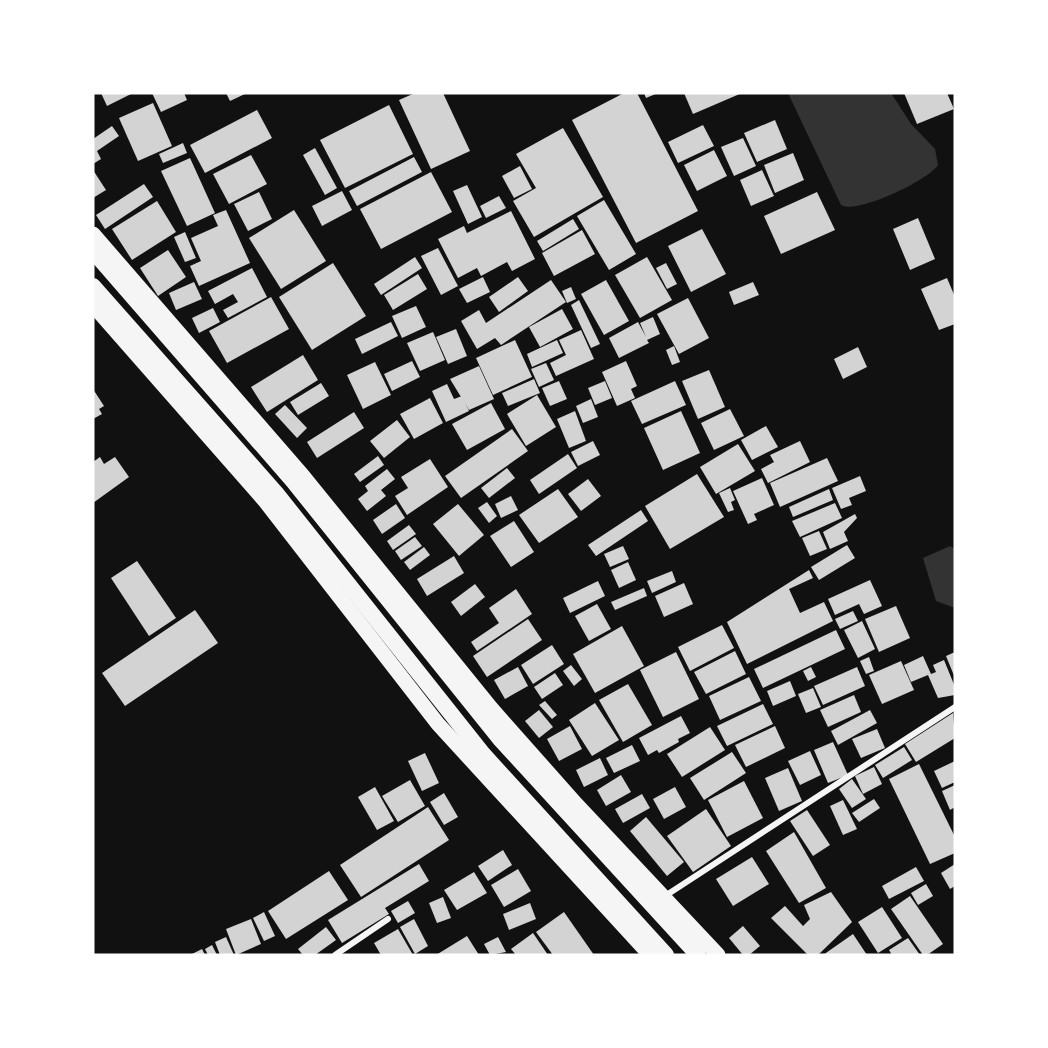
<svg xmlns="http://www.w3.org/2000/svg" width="1048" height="1048" viewBox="0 0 1048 1048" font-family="'Titillium Web',sans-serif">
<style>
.water{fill:#333}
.building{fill:#d3d3d3}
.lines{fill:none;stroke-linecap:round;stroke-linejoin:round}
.minor{stroke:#f5f5f5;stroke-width:6}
.primary{stroke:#f5f5f5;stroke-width:15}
.trunk{stroke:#f5f5f5;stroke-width:16}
</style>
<rect width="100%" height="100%" fill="#111"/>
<g class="water">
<path d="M788,93H891L911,124L935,149L938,165C929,180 856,215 841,205Z"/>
<path d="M950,546L955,549V608L936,601L923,558Z"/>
</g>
<g class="building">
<path d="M101,93H133L107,106Z"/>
<path d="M152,93H184L187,100L161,112Z"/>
<path d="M226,93H247L230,101Z"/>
<path d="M415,93H443L470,151L431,169L399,100Z"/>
<path d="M624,93H637L698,211L636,243L572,120Z"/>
<path d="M644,93H658L646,98Z"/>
<path d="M684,93H742L693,114Z"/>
<path d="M904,93H947L954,109L917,124Z"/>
<path d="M153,103L172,146L138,161L119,118Z"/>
<path d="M389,105L413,154L345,188L320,140Z"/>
<path d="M257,110L272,138L205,173L190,145Z"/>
<path d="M775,120L787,149L757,162L744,133Z"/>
<path d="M703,125L714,146L678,163L668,142Z"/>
<path d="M112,126L119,136L97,151L101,159L93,164V139Z"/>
<path d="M563,128L603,197L534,237L513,201L536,188L516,154Z"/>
<path d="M743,138L756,166L734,176L721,147Z"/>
<path d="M183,143L187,153L163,163L159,154Z"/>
<path d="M315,148L337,188L325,195L303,155Z"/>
<path d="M714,150L727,176L697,191L684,165Z"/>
<path d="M793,153L804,180L775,193L764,165Z"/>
<path d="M251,155L267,184L229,204L213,174Z"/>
<path d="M414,157L422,172L357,206L349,191Z"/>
<path d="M190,158L215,213L187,226L161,171Z"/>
<path d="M520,166L532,189L514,198L502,176Z"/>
<path d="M93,170L106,190L93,198Z"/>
<path d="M762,170L774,196L751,206L740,180Z"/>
<path d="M431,172L452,212L381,249L360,209Z"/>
<path d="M144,184L153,197L105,229L96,215Z"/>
<path d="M467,185L482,217L468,224L453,191Z"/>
<path d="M342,191L352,210L322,226L312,206Z"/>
<path d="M259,192L272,219L248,231L234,204Z"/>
<path d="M817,192L835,230L781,254L764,216Z"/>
<path d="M499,196L506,208L486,218L480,206Z"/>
<path d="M604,200L636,254L609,270L577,216Z"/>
<path d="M157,201L176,232L132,260L112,229Z"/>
<path d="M226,210L250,263L199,286L190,266L201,261L191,238L218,226L213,215Z"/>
<path d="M294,210L326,261L281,289L249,238Z"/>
<path d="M511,211L535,259L512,271L507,262L481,276L477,268L458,278L438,239L464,226L467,233Z"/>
<path d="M918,218L935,259L910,270L893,229Z"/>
<path d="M573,219L579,229L543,251L537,241Z"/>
<path d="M702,229L726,274L691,292L668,246Z"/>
<path d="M582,230L595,254L554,276L542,253Z"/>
<path d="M185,232L196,258L185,262L174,237Z"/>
<path d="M438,248L458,286L441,295L421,256Z"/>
<path d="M168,250L186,277L158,296L140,268Z"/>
<path d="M415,257L422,268L381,295L374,284Z"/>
<path d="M647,257L672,300L640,318L615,275Z"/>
<path d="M333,263L366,316L312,350L279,297Z"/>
<path d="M666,263L677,284L667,289L656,268Z"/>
<path d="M252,268L267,297L228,318L223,310L238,302L233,294L215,304L208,291Z"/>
<path d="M418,274L427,289L393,310L384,295Z"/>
<path d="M483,277L490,292L467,303L459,289Z"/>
<path d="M518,277L528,291L499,312L489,297Z"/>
<path d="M947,278L955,297V324L939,330L921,289Z"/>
<path d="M551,280L566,302L501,345L495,338L477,349L461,321L479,310L486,323Z"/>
<path d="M606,280L629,321L604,335L581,294Z"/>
<path d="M194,282L202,299L176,310L169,293Z"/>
<path d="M753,282L759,295L734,305L729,292Z"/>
<path d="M571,287L576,299L567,303L562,291Z"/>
<path d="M271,297L289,329L227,363L209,331Z"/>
<path d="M688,298L709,338L679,354L657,314Z"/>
<path d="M579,300L600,344L591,348L571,305Z"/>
<path d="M416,306L426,327L402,338L392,316Z"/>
<path d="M213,308L220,322L199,333L192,318Z"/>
<path d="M562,309L573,329L540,347L529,327Z"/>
<path d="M653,317L660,334L647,340L649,343L619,358L609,338L638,322L646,337L640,323Z"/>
<path d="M391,322L398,336L362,354L355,339Z"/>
<path d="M456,329L467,356L448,364L436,337Z"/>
<path d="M581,330L594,359L556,376L550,363L566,355L559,340Z"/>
<path d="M433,332L445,360L420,371L407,343Z"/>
<path d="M515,340L532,377L493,395L476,358Z"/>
<path d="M557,340L563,353L532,367L527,354Z"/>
<path d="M674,346L680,362L672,365L666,350Z"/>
<path d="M858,347L867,367L843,379L834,359Z"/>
<path d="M303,355L318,380L267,412L251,387Z"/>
<path d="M412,361L420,377L392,391L384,374Z"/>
<path d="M626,361L637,386L631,389L635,398L617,406L602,372Z"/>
<path d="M375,362L391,395L363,409L347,375Z"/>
<path d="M546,363L554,380L539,387L531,369Z"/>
<path d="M479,366L494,399L469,410L450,379Z"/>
<path d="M709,370L725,407L698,419L682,381Z"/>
<path d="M534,379L540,393L508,406L502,393Z"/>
<path d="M559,381L567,399L550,406L542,388Z"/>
<path d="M605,381L612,398L595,405L588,388Z"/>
<path d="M675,381L686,405L642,424L631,401Z"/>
<path d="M321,383L329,396L298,415L290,402Z"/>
<path d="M447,384L454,399L462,396L469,411L446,422L432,391Z"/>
<path d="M93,389L104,406L99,409L102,414L93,419Z"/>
<path d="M537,395L556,427L526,446L507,414Z"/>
<path d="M430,398L443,423L414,439L400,414Z"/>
<path d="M591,399L598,417L583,423L576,406Z"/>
<path d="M491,403L505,429L467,450L452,424Z"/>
<path d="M285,405L307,428L297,438L275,414Z"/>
<path d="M730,409L744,436L714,450L701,423Z"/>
<path d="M575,411L586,441L569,448L557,419Z"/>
<path d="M681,411L700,453L663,470L644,428Z"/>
<path d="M354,412L364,428L317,458L307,442Z"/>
<path d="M397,420L410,437L384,458L370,441Z"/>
<path d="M766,426L778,447L752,460L741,440Z"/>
<path d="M512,429L528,451L461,498L445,476Z"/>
<path d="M593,441L600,455L578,466L571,452Z"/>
<path d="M800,441L810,462L768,483L761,469L774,462L770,455Z"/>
<path d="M738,444L755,471L716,494L700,467Z"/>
<path d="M568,454L577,468L539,494L530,480Z"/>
<path d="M378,456L384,465L360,482L354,474Z"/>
<path d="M100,457L104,464L115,457L129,477L93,503V462Z"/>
<path d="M827,458L838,481L780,507L770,483Z"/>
<path d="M430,459L448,487L407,515L395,496L408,488L401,477Z"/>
<path d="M507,468L515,478L489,498L481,488Z"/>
<path d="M387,469L395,479L381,490L386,496L367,511L358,499L368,491L365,486Z"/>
<path d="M697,474L724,517L670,549L645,506Z"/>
<path d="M860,476L866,491L849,498L852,505L841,509L832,488Z"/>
<path d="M762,478L774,505L754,514L757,520L748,524L733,491Z"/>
<path d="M588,479L601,496L581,511L568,494Z"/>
<path d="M730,488L735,500L731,502L734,510L728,512L719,493Z"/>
<path d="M558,489L578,517L539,543L519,515Z"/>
<path d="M829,489L833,500L793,517L789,507Z"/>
<path d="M511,496L518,510L501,518L495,504Z"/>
<path d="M487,502L497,516L489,523L478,508Z"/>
<path d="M835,503L842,518L800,537L792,521Z"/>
<path d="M396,504L405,518L382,534L373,520Z"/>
<path d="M458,504L484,535L459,556L433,524Z"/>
<path d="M641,510L648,521L596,556L588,545Z"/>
<path d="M855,514L857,518L844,532L848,541L830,549L823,532Z"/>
<path d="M514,521L534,552L511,567L490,536Z"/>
<path d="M409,525L416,534L393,550L387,541Z"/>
<path d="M819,531L827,549L810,556L802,538Z"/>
<path d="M415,537L422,546L401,560L395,551Z"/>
<path d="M847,545L855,558L819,580L811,567Z"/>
<path d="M623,546L629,559L610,567L604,554Z"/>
<path d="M424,547L430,555L410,570L404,562Z"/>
<path d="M454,556L464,573L427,596L417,579Z"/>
<path d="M137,561L176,618L149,636L111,578Z"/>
<path d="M628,562L636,580L619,588L611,570Z"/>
<path d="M809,570L813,578L789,589L800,613L824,602L833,621L747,664L727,622Z"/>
<path d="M672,571L676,582L652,593L647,581Z"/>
<path d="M870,580L882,606L864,614L859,604L835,615L828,599Z"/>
<path d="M598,581L605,596L570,613L563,598Z"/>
<path d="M684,583L693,604L664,617L655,596Z"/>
<path d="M475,584L485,597L461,616L451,602Z"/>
<path d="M644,588L647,596L615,610L611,602Z"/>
<path d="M516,589L532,614L477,651L471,642L499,623L489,608Z"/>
<path d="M597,604L611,629L589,641L575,616Z"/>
<path d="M896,606L910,638L879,652L865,619Z"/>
<path d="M195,610L218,643L125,706L102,673Z"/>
<path d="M853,611L858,621L840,629L835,619Z"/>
<path d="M528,619L542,640L487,677L473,656Z"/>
<path d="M862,621L875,649L858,658L844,630Z"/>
<path d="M722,625L734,648L690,671L678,647Z"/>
<path d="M622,626L644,666L595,693L573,654Z"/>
<path d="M836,630L845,649L763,688L754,669Z"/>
<path d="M552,645L564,664L533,684L521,665Z"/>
<path d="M735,651L746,674L706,694L694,672Z"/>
<path d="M676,652L699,699L663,717L640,670Z"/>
<path d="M955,652V678L946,656Z"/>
<path d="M923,656L931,674L936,672L933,665L944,660L955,687V695L938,698L928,675L911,682L904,665Z"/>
<path d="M869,657L874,671L866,674L860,661Z"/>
<path d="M901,661L914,690L882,704L869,675Z"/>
<path d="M571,665L582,679L574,686L563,671Z"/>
<path d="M518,667L528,686L505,699L494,680Z"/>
<path d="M811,667L816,677L808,681L803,671Z"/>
<path d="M857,667L865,686L823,705L814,686Z"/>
<path d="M555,673L563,685L542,699L534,687Z"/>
<path d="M749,677L761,701L720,720L709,696Z"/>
<path d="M790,681L796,696L773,706L767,691Z"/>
<path d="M628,684L652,725L623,742L599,700Z"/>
<path d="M813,688L821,707L806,713L798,694Z"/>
<path d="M854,695L861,712L828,727L820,710Z"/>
<path d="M545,701L557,715L552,719L539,705Z"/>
<path d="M595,703L619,740L592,756L569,720Z"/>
<path d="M763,704L773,724L727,746L717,726Z"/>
<path d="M539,710L553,727L539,738L525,721Z"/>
<path d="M870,710L877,723L838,745L831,731Z"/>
<path d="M953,713L955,738L916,762L905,744Z"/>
<path d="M681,716L690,733L678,739L679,742L659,753L657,750L648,755L639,738Z"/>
<path d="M570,726L582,749L559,761L547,739Z"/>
<path d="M775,726L785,748L746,767L735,745Z"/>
<path d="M710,727L725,750L682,777L667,754Z"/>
<path d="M877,729L885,748L861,758L852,739Z"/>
<path d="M833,742L848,775L828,783L814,750Z"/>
<path d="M632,745L640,761L614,773L606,758Z"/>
<path d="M904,747L912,760L883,778L875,765Z"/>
<path d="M810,751L821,775L800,785L788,761Z"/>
<path d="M732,752L746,773L704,800L690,778Z"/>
<path d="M425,753L439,783L422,791L408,761Z"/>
<path d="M600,758L608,775L584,787L576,770Z"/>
<path d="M955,761V782L942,788L934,771Z"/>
<path d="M919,764L955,837V853L930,864L889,779Z"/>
<path d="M874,767L882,784L863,794L855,776Z"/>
<path d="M788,768L802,801L779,811L765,778Z"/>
<path d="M621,775L631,792L606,806L597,790Z"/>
<path d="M852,779L866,799L852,808L839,789Z"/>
<path d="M410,780L425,806L398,822L382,796Z"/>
<path d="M744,781L763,818L727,837L708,800Z"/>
<path d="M955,785V807L950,810L942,791Z"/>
<path d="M375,787L394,821L377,830L358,797Z"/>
<path d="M675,787L686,807L664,819L653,799Z"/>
<path d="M444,793L458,817L444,825L430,802Z"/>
<path d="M642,794L650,808L623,823L615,809Z"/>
<path d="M874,799L880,808L859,822L852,813Z"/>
<path d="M843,800L857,829L843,835L830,806Z"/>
<path d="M428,807L449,840L361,897L340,865Z"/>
<path d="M706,809L731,846L693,872L667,836Z"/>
<path d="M807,810L830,845L813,856L790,821Z"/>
<path d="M646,817L684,862L667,876L630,831Z"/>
<path d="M794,832L826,888L799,903L766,851Z"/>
<path d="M503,850L512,865L488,881L478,866Z"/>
<path d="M752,857L769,884L733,906L716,879Z"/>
<path d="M419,864L429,881L385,908L389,914L342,943L328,920Z"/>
<path d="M955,864V886L950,889L941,873Z"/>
<path d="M916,867L924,881L889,899L882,886Z"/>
<path d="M518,869L531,891L504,907L491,885Z"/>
<path d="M329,871L348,900L286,939L268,911Z"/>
<path d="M474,872L487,893L457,910L444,890Z"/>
<path d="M926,884L933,896L918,905L911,893Z"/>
<path d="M831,892L852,922L818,955H808L771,918L785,906L803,926L810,919L804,905Z"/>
<path d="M910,896L943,944L927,955H923L891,909Z"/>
<path d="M443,897L451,918L437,923L429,903Z"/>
<path d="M408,901L415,913L398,923L391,911Z"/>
<path d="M530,903L536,919L509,930L503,914Z"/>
<path d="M882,907L902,938L878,953L858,922Z"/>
<path d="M264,912L275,936L264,941L253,918Z"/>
<path d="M564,912L594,955H553L536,932Z"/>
<path d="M251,919L261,944L236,955L226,929Z"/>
<path d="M414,919L428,946L415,954L400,927Z"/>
<path d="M743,926L760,946L749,955H743L729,938Z"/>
<path d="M326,927L336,940L315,955H303L298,949Z"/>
<path d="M398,929L413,955H381L374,943Z"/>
<path d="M533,933L548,955H516L511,949Z"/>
<path d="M853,934L867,955H823Z"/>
<path d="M467,936L479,955H436Z"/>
<path d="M226,937L234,955H220L215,942Z"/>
<path d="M498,937L506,952L490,955L484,944Z"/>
<path d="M908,938L920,955H892L889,950Z"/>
<path d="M212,945L217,955H208L205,949Z"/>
<path d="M202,949L205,955H190Z"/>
</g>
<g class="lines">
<g class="minor">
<path d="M665,896L955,707"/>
<path d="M335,955L388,919"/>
</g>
<g class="primary">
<path d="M93,234L303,476L491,708L576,804L718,955"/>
<path d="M93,305L265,501L438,724L650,955"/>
</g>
<g class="trunk">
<path d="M93,251L293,481L500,739L698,955"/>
<path d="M93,286L276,493L483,754L666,955"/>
</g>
</g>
<rect width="1048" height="1048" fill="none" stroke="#ffffff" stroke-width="189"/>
</svg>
